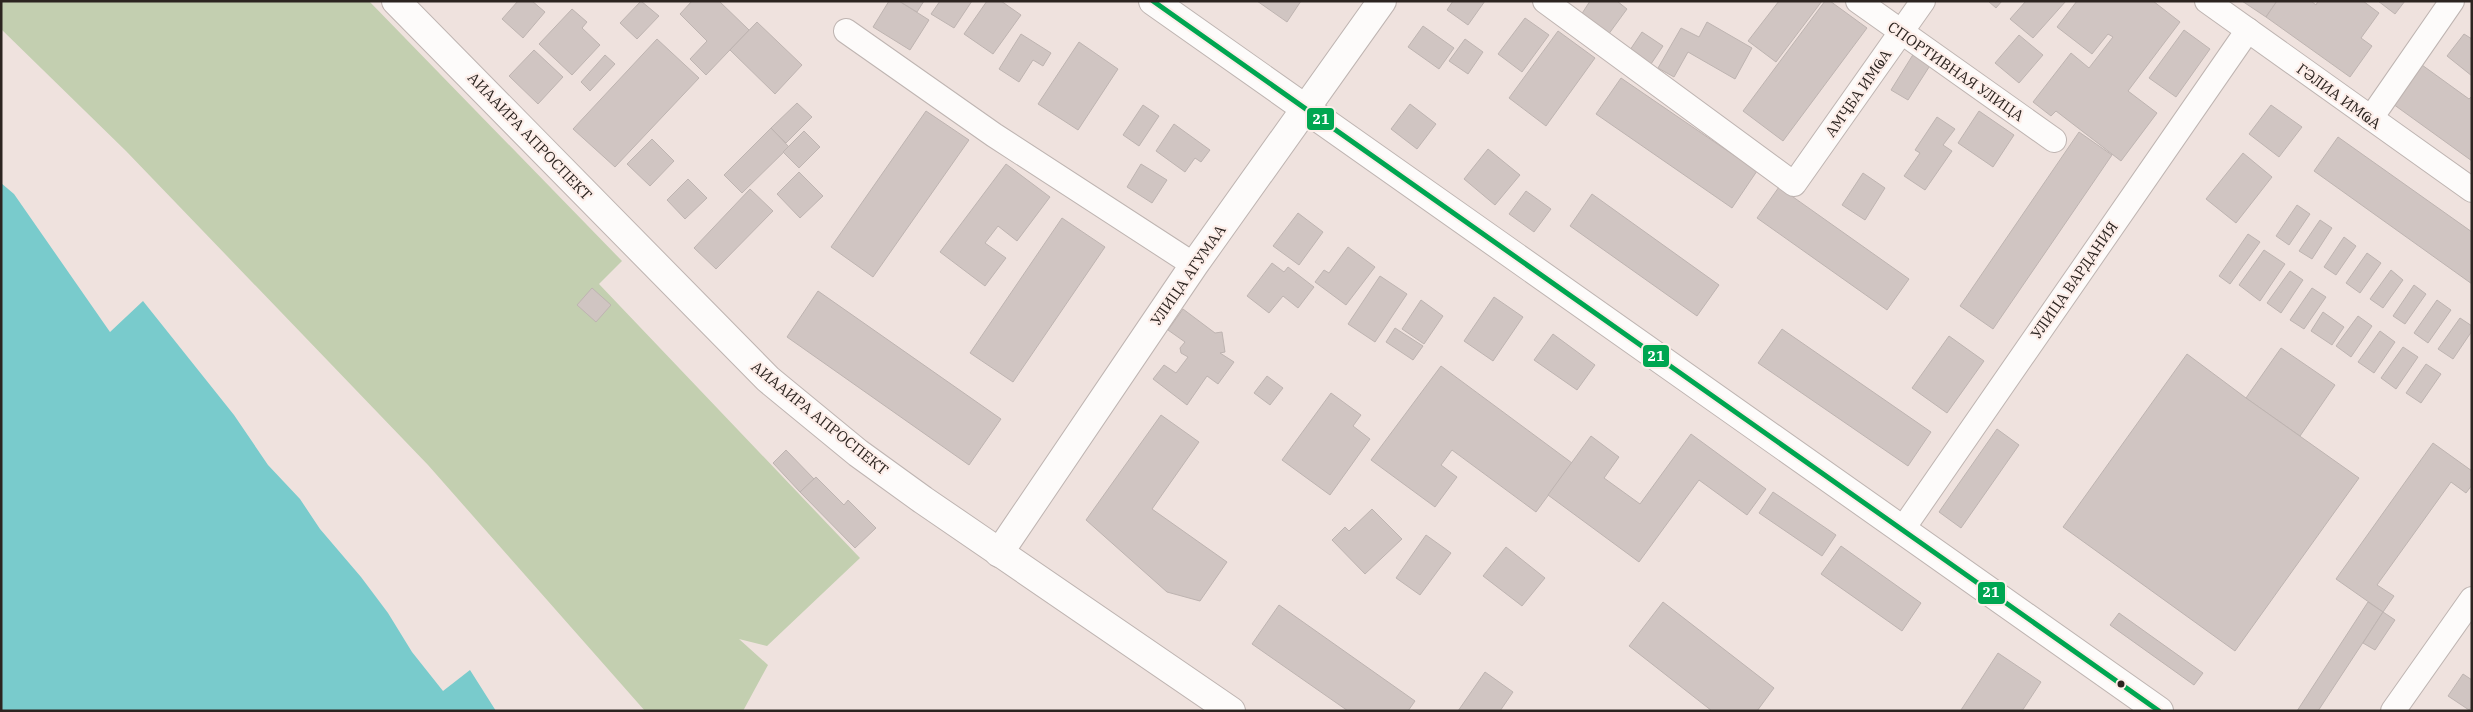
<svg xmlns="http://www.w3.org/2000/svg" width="2473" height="712" viewBox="0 0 2473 712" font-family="'IBM Plex Serif',serif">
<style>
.green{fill:#c3cfb0}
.water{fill:#79cbcc}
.building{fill:#d0c5c2;stroke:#beb4b1}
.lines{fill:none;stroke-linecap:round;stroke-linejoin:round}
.street-casing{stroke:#beb4b1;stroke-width:26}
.secondary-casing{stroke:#beb4b1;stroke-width:30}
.street{stroke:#fdfbfa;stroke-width:24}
.secondary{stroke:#fdfbfa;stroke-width:28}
.bus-1-casing{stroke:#fdeee9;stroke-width:9}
.bus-1{stroke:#00a651;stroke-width:5}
.bus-dot{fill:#2c2420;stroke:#fdeee9;stroke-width:2}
.labels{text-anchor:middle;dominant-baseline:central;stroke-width:4.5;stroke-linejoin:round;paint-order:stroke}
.street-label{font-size:15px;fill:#2c2420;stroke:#fdeee9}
.line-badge{stroke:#fdeee9;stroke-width:2}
.badge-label{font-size:14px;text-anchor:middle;font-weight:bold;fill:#fff}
</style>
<rect width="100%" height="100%" fill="#efe2de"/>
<path class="green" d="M1,1H369L622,261L599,284L860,558L767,646L739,639L768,665L743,711H645L428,465L126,151L1,29Z"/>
<path class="water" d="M1,183L14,194L110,332L143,301L234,415L268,465L300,499L320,529L361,577L388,613L412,652L443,691L470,670L496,711H1Z"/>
<g class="building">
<path d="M518,1H532L545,12L523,38L502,19Z"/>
<path d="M641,1L659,16L637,39L620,23Z"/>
<path d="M692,1H719L749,30L706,75L690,59L707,41L680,14Z"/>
<path d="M889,1H899L929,20L910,50L873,27Z"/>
<path d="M899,1H924L917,12Z"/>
<path d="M940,1H972L954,28L931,14Z"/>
<path d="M987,1H1001L1021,15L993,54L964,34Z"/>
<path d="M1257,1H1301L1287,22Z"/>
<path d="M1453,1H1485L1468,25L1447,10Z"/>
<path d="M1590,1H1617L1627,9L1608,35L1581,15Z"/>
<path d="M1779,1H1822L1776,62L1748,41Z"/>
<path d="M1825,1H1830L1867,28L1783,141L1743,111Z"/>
<path d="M1988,1H2002L1996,8Z"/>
<path d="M2026,1H2066L2033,38L2010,19Z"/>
<path d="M2077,1H2153L2180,22L2128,91L2157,113L2121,161L2056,111L2051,116L2033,102L2071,53L2089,68L2113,37L2108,34L2092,54L2057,27Z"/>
<path d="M2242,1H2277L2266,17Z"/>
<path d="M2277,1H2311L2316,5L2318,1H2363L2379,13L2361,38L2372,46L2350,77L2266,17Z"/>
<path d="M2378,1H2405L2395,14Z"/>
<path d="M572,9L587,22L582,28L600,45L572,75L539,44Z"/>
<path d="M1525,18L1549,35L1522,72L1498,54Z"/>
<path d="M757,22L802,65L775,94L730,50Z"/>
<path d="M1707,22L1752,48L1735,79L1688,52L1674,77L1658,68L1681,28L1699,37Z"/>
<path d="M1423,26L1454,48L1439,69L1408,47Z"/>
<path d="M2184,30L2210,49L2176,97L2149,78Z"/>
<path d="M1558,31L1595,58L1546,126L1509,98Z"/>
<path d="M1642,32L1663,46L1651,64L1630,50Z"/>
<path d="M1021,34L1051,53L1043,66L1033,60L1019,82L999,69Z"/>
<path d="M2464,34L2472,39V76L2447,56Z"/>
<path d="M2019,35L2043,55L2019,83L1995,63Z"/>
<path d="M657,39L699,78L615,167L573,129Z"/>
<path d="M1465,39L1483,52L1468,74L1449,61Z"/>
<path d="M1079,42L1118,69L1078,130L1038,104Z"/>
<path d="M534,50L563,77L538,104L509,76Z"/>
<path d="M1914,53L1931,64L1908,100L1891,90Z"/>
<path d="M605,55L615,64L590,91L581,82Z"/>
<path d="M2422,65L2469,99L2472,96V161L2393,104Z"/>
<path d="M1621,78L1757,171L1732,208L1596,114Z"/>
<path d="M797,103L812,117L786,143L771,128Z"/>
<path d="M1410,104L1436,124L1417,149L1391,129Z"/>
<path d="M1143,105L1159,116L1139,146L1123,135Z"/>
<path d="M2271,105L2302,127L2279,157L2249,134Z"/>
<path d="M926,111L969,140L873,277L831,247Z"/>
<path d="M1979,111L2014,135L1993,167L1958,143Z"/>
<path d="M1937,117L1955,129L1943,145L1952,151L1925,190L1904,176L1920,153L1915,150Z"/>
<path d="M1174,124L1210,150L1201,162L1195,158L1185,172L1156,151Z"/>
<path d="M771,128L789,147L742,193L724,175Z"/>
<path d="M804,131L820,147L799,168L783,152Z"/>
<path d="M2079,132L2112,155L1993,329L1960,306Z"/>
<path d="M2338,137L2472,232V284L2314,171Z"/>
<path d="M652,139L674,161L650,186L627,164Z"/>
<path d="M1488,149L1520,175L1495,205L1464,179Z"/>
<path d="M2243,153L2272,177L2236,223L2206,199Z"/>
<path d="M1006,164L1050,197L1017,241L998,226L985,243L1006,258L985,286L940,252Z"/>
<path d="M1141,164L1167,180L1152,203L1127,187Z"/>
<path d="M799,172L823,196L800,218L777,194Z"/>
<path d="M1863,173L1885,188L1865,220L1842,205Z"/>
<path d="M688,179L707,198L685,219L667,200Z"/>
<path d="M1779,187L1909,279L1887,310L1757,218Z"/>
<path d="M750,189L773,211L716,269L694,248Z"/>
<path d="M1526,191L1551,209L1534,232L1509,214Z"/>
<path d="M1592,194L1719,285L1697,316L1570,226Z"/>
<path d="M2297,205L2310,214L2289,245L2276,236Z"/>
<path d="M1298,213L1323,232L1299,265L1273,246Z"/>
<path d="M1062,218L1105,247L1013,382L970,353Z"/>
<path d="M2320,220L2332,228L2312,259L2299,251Z"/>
<path d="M2248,234L2260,242L2230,284L2219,276Z"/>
<path d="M2344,237L2356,246L2336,275L2324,267Z"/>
<path d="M1348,247L1375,267L1346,305L1315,282L1324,270L1329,273Z"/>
<path d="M2264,250L2285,264L2260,301L2239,285Z"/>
<path d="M2367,253L2381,263L2360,293L2346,283Z"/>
<path d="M1272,263L1284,272L1288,267L1314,287L1298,308L1283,296L1269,313L1247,296Z"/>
<path d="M2391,270L2403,280L2383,308L2370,299Z"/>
<path d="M2290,271L2303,280L2281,313L2267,303Z"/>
<path d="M1380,276L1407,294L1375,342L1348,324Z"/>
<path d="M2414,285L2426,294L2405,324L2393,316Z"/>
<path d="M592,288L611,305L596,322L577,305Z"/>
<path d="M2312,288L2326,297L2304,329L2290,320Z"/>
<path d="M818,291L1001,419L969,465L787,337Z"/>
<path d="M1494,297L1523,317L1493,361L1464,341Z"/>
<path d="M1421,300L1443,316L1424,344L1402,329Z"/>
<path d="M2437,300L2451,310L2428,343L2414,333Z"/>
<path d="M1183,309L1215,333L1222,332L1225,352L1220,353L1234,362L1218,384L1207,376L1187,405L1153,379L1164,365L1176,373L1188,357L1181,353L1180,348L1185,342L1168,330Z"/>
<path d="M2323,312L2344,327L2332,345L2311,331Z"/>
<path d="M2358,316L2372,326L2351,357L2336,346Z"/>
<path d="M2460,318L2472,326V331L2453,359L2438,349Z"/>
<path d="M1395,328L1423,346L1413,360L1386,342Z"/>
<path d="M1782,329L1931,432L1908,466L1758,363Z"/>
<path d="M2380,331L2395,342L2374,373L2358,362Z"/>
<path d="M1553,334L1595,365L1577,390L1534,360Z"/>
<path d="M1949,336L1984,361L1947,413L1912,388Z"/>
<path d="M2403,347L2418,357L2396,389L2381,378Z"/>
<path d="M2281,348L2335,385L2300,436L2246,398Z"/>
<path d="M2187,354L2246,398L2359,478L2235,651L2063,527Z"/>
<path d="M2426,364L2441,374L2421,403L2406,393Z"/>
<path d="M1441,366L1572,463L1536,512L1452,450L1441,465L1457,477L1435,507L1371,460Z"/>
<path d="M1267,376L1283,388L1270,405L1254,393Z"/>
<path d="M1331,393L1361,415L1353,426L1370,439L1330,495L1282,460Z"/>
<path d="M1161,415L1199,442L1152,509L1227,562L1200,601L1167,592L1086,520Z"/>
<path d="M1997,429L2019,445L1961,528L1939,512Z"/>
<path d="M1691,434L1766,489L1747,515L1699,480L1639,562L1548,495L1591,436L1619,457L1604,478L1640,504Z"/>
<path d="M2433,443L2472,471V485L2466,493L2451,482L2377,585L2394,596L2383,612L2336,579Z"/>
<path d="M786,450L814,479L800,492L773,463Z"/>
<path d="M816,477L844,505L848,500L876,528L855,548L800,492Z"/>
<path d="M1773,492L1836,535L1822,556L1759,513Z"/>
<path d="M1372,509L1402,539L1365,574L1332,540L1345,527L1349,531Z"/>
<path d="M1426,535L1451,553L1420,595L1396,578Z"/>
<path d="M1841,546L1921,603L1902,631L1821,574Z"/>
<path d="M1506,547L1545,578L1522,606L1483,576Z"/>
<path d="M1663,602L1774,688L1757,711H1712L1629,646Z"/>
<path d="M2368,602L2383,612L2318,711H2297Z"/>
<path d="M1279,605L1415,701L1408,711H1348L1252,644Z"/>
<path d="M2383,612L2395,620L2375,650L2363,643Z"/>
<path d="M2119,613L2203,673L2194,685L2110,625Z"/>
<path d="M1998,653L2041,682L2022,711H1962L1961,710Z"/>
<path d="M1485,672L1513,692L1500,711H1458Z"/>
<path d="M2463,674L2472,680V706L2469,710L2448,696Z"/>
</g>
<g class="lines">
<g class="street-casing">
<g id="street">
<path d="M1545,1L1794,184L1923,1"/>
<path d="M1858,1L2054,140"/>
<path d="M2207,1L2472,190"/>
<path d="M846,31L994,135L1194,265"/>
<path d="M2371,118L2452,1"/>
<path d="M1902,530L2248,30"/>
<path d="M2393,711L2472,599"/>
</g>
</g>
<g class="secondary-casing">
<g id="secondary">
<path d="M396,1L768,379L858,453L923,500L1231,711"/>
<path d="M1153,1L2159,711"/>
<path d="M999,553L1194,265L1382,1"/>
</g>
</g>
<use href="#street" class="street"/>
<use href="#secondary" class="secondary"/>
<g class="bus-1-casing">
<path id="bus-1" d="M1153,1L2159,711"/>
</g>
<use href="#bus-1" class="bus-1"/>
</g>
<circle class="bus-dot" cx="2121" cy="684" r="4.5"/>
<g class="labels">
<g class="street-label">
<text transform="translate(1956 71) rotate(35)">СПОРТИВНАЯ УЛИЦА</text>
<text transform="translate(1858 93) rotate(-55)">АМҶБА ИМҨА</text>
<text transform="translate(2339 96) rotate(36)">ГӘЛИА ИМҨА</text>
<text transform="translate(530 136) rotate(46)">АИААИРА АПРОСПЕКТ</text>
<text transform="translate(1188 275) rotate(-55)">УЛИЦА АГУМАА</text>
<text transform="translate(2074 280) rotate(-55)">УЛИЦА ВАРДАНИЯ</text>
<text transform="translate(820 418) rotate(39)">АИААИРА АПРОСПЕКТ</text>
</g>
</g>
<g class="line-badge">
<rect x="1306" y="107" width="29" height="24" rx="5" fill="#00a651"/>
<rect x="1642" y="344" width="28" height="24" rx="5" fill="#00a651"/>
<rect x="1977" y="581" width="29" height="24" rx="5" fill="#00a651"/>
</g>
<g class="badge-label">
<text x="1321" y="124">21</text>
<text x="1656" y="361">21</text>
<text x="1991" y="597">21</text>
</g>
<rect width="2473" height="712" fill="none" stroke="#2c2420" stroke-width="5"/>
</svg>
